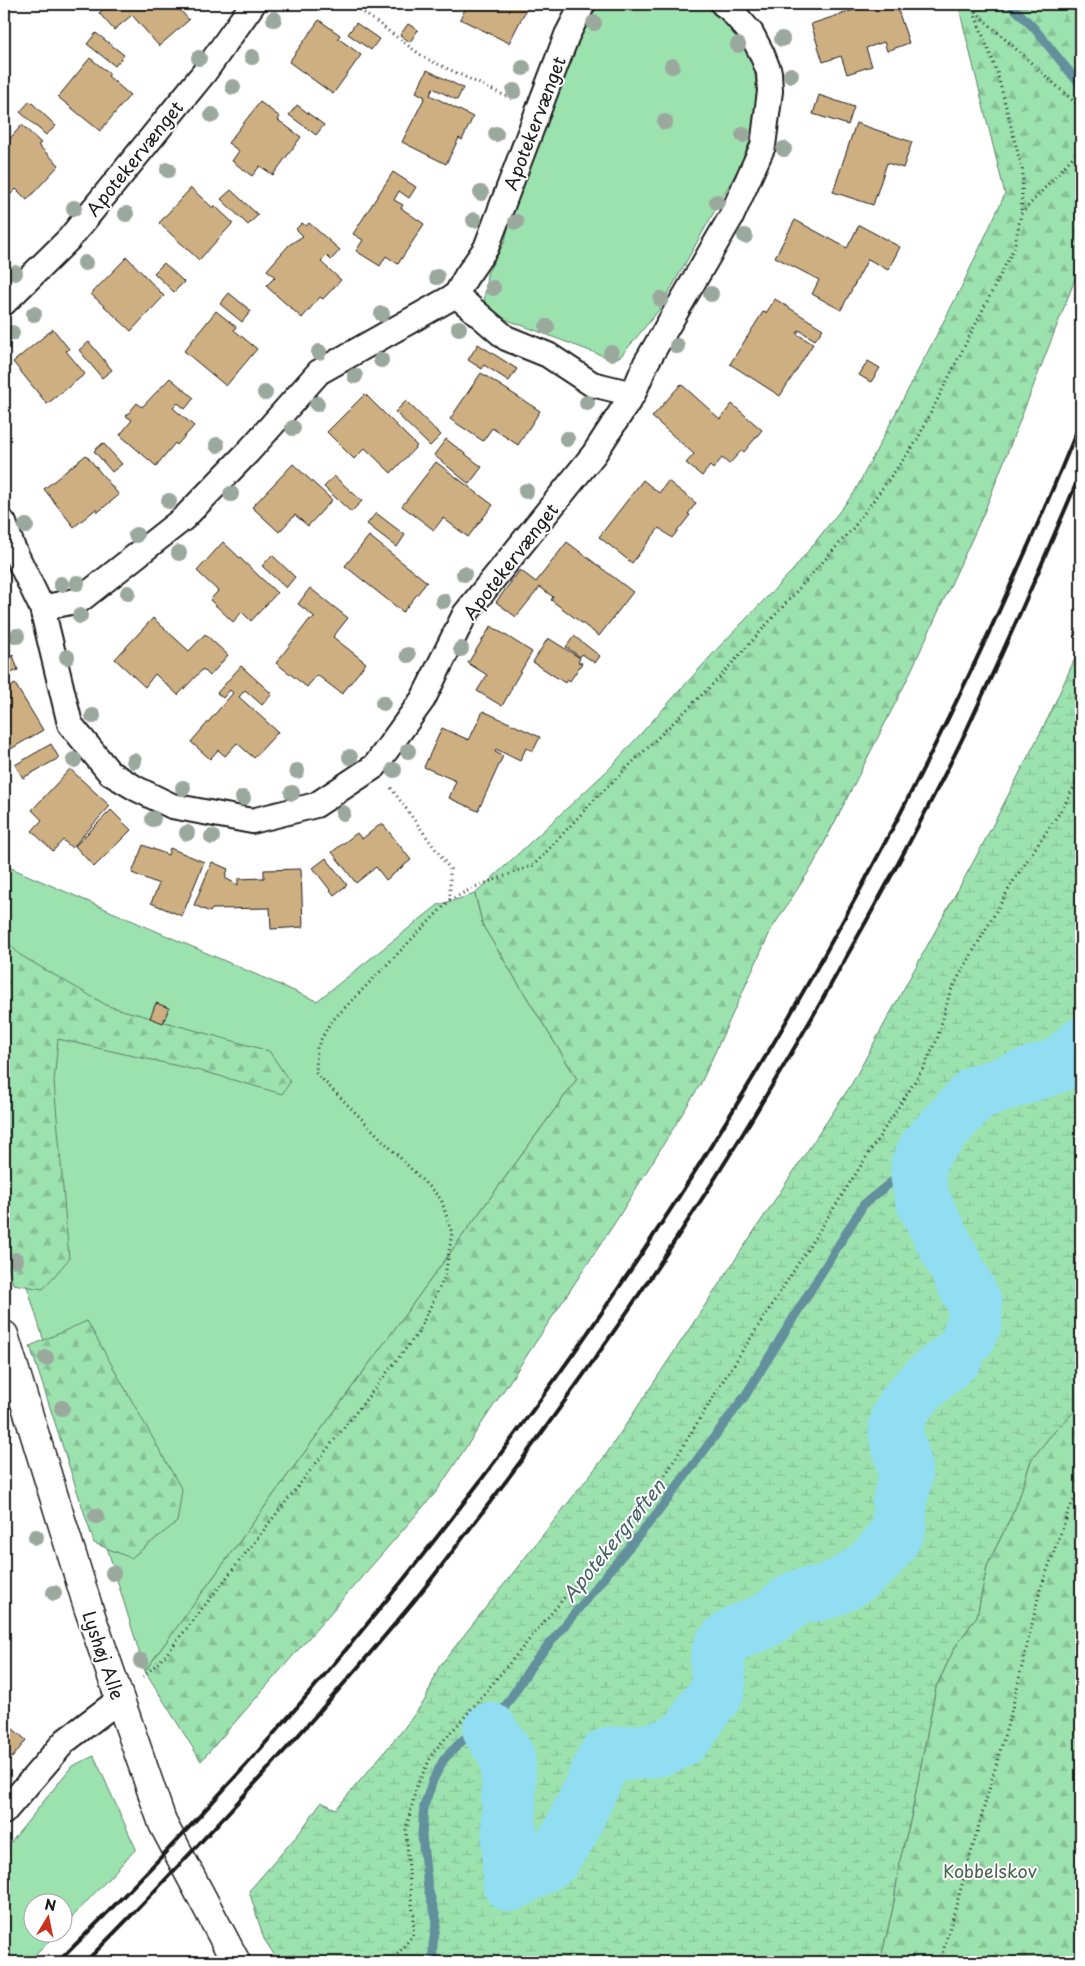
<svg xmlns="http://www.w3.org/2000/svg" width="1085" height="1966" viewBox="0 0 1085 1966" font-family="'Playpen Sans',sans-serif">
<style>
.green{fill:#9ce2af;stroke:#5c7f66}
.forest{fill:url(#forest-firs);stroke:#5c7f66}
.wetland{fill:url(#wetland-marsh);stroke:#5c7f66}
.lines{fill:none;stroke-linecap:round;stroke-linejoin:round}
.stream{stroke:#62909c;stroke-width:9}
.river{stroke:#91ddf2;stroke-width:55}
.building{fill:#ceaf82;stroke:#1c1c1c}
.street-casing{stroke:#1c1c1c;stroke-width:28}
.secondary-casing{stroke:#1c1c1c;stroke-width:31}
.path{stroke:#1c1c1c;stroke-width:3;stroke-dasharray:1 4;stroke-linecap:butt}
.street{stroke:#fff;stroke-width:24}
.secondary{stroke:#fff;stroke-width:28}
.rail{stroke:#1c1c1c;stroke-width:4}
.tree{fill:#9ba89e}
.labels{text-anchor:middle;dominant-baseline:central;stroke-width:4;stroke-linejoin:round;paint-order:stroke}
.street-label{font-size:18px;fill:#1c1c1c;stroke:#fff}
.park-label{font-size:18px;fill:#49614f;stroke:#fff}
.water-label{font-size:19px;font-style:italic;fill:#456067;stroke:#fff}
</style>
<defs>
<pattern id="forest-firs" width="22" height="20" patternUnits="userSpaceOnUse" patternTransform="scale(1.25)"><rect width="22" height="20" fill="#9ce2af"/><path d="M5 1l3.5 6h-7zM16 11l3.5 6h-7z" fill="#86c196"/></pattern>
<pattern id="wetland-marsh" width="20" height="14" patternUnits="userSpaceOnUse" patternTransform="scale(1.25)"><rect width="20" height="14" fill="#9ce2af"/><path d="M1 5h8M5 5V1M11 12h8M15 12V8" fill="none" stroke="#86c196"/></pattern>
</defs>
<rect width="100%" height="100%" fill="#fff"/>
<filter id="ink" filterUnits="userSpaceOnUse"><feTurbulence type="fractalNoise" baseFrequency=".02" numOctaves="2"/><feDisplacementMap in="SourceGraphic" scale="10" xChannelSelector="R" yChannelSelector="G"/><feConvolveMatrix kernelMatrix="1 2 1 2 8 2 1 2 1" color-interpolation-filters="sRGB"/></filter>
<g filter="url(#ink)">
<g class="green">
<path d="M595,4H702L718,9L753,59L757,91L750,148L659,310L622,355L614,360L505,319L484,304L487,274L505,241L523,162Z"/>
<path d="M4,865L317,1001L438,905L475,894L483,926L577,1079L145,1671L4,1211Z"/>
<path d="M94,1756L136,1849L63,1927L62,1904H32V1934H56L29,1962H4V1851L72,1766Z"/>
</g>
<g class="forest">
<path d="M958,4H1081V264L983,515L904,686L813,865L771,930L700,1085L616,1221L437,1491L201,1761L145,1671L577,1079L483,926L475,894L609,769L719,647L793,570L854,493L960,290L1005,194Z"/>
<path d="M4,938L20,955L108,1006L269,1051L290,1082L282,1094L209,1073L58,1039L54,1082L69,1259L43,1289L13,1284L4,1253Z"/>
<path d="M87,1321L182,1490L177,1522L131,1558L94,1543L30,1346Z"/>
<path d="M1081,1405V1962H880L893,1907L900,1860L911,1817L936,1687L955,1647L977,1616L987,1566L1017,1504L1031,1460L1051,1435Z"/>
</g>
<path class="wetland" d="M1081,645V1405L1051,1435L1031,1460L1017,1504L987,1566L977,1616L955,1647L936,1687L911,1817L900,1860L893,1907L880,1962H279L264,1939L249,1891L300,1832L321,1802L336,1809L402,1731L425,1700L439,1667L605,1456L851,1085L983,844L1049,716Z"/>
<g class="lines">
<g class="stream">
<path d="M1010,4L1034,28L1072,75L1081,84"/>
<path d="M428,1962L433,1958V1944L437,1921L428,1888L422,1836L424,1806L433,1780L444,1759L464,1739L490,1730L532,1665L658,1512L745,1396L864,1204L920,1159"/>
</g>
<g class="river">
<path d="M969,1336L975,1321V1304L923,1201L918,1177V1166L926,1148L976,1093L1059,1065L1081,1045"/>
<path d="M490,1730L508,1758L510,1884L552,1860L570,1833L605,1757L610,1754C633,1753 669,1752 686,1735C693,1728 698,1718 703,1710C708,1702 716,1697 718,1688C721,1671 710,1654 728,1639C740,1628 752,1628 765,1621C777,1615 788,1601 799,1597C807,1594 817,1595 825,1592C853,1583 882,1559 896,1533C902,1522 898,1512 900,1500C902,1492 905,1482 905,1474C905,1460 898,1446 896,1433C894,1403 937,1373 957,1355"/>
</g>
</g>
<g class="building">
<path d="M109,4H175L189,20L159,46L132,15L114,30L99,13Z"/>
<path d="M468,4H529L509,43L460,19Z"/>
<path d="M872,4H896L909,43L887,51L884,42L866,48L872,66L847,74L841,56L823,62L811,24Z"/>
<path d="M319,20L340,35L338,38L361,55L333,94L289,62Z"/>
<path d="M356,23L379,39L371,50L348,34Z"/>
<path d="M408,24L418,30L410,42L400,35Z"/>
<path d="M96,33L124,55L115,66L87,44Z"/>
<path d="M90,58L110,74L108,76L130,95L100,131L58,97Z"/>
<path d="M427,70L463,88L457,100L433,88L430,95L473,117L462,140L459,138L446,164L402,142L425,97L416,92Z"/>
<path d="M819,95L854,107L848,125L813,114Z"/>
<path d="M30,101L56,126L46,135L20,112Z"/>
<path d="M260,102L280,117L278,120L301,137L273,175L260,166L252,176L232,161L239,151L228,143Z"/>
<path d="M297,105L324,125L316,135L289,115Z"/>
<path d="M856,123L912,142L903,168L887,163L873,205L833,192Z"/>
<path d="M22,125L41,143L38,145L59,165L27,200L16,189L5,200L4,199V145Z"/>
<path d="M393,172L416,187L409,198L399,191L394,200L403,205L401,208L424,224L398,264L386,256L380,266L356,251L363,240L353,234Z"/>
<path d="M191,188L213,208L214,205L233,223L199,260L159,223Z"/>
<path d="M231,190L258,215L248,225L221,199Z"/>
<path d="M795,220L847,248L859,225L900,247L888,270L868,259L841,310L812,294L819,280L775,257Z"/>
<path d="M302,223L306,226L309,223L340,250L331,260L327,256L321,262L341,280L323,299L320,297L302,318L266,286L275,277L267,270L289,245L303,236L296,229Z"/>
<path d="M127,257L164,296L131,331L91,294Z"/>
<path d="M164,263L184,282L174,292L154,273Z"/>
<path d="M229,293L251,311L242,322L220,304Z"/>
<path d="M775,299L823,329L815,340L799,330L797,334L813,344L780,396L730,364L763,312L766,313Z"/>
<path d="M216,311L236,327L234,330L257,349L226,386L184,351Z"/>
<path d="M53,329L69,349L66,351L85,374L47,404L13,362Z"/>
<path d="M89,342L112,370L102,378L79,350Z"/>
<path d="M478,344L517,369L509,381L484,365L482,369L468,360Z"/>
<path d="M868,361L880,368L871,382L859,375Z"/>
<path d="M481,373L540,411L518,445L492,428L483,441L450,419Z"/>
<path d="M170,378L194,398L185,409L178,403L173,408L194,426L177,445L175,443L156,466L120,435L132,420L126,416L137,403L142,407Z"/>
<path d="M681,384L720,419L732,404L762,430L744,452L742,450L729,464L722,458L713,469L710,466L702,476L686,463L694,454L652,417Z"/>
<path d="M365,394L417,446L391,473L365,448L354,459L327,432Z"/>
<path d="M406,401L441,435L430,446L395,412Z"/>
<path d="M446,439L482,467L469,484L434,455Z"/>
<path d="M103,443L122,464L112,472L94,451Z"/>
<path d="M86,455L119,495L98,512L96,509L74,527L44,489Z"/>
<path d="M436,462L493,505L468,537L443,518L434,530L402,506Z"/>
<path d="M293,464L332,500L308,526L295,515L279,532L252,507Z"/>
<path d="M334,476L362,501L351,512L324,487Z"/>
<path d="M643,480L659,493L668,481L696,503L688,514L690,515L672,538L659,528L632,563L599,537Z"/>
<path d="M376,513L405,535L397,547L367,524Z"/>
<path d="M369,536L427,582L403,612L345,566Z"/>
<path d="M223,542L277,593L251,621L242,612L233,622L210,600L218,591L197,571Z"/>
<path d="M567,542L633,592L599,636L551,600L553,597L540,587L516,617L496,602L520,570L536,582Z"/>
<path d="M272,555L295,577L286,588L262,566Z"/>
<path d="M310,588L348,618L333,637L366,663L342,694L317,675L307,687L276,663L310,619L312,620L315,617L298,604Z"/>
<path d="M153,618L189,651L205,634L228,655L210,676L203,669L178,695L155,674L145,687L115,659Z"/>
<path d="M491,626L532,652L511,688H512L502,706L477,691L487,675L468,663Z"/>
<path d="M574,636L600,656L595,663L582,654L580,657L566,647Z"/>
<path d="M548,638L580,658L578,662L582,663L570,681L567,679L565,683L533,662Z"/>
<path d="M13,655L18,670L4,676V659Z"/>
<path d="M241,666L272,694L262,705L245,690L239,697L278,732L254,758L237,743L225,756L218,750L210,759L191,742L233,693L230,690L223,698L217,693Z"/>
<path d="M15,684L43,730L4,753V691Z"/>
<path d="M483,711L540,737L533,751L526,748L520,761L496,749L495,752L503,756L478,811L449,798L456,781L424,767L442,728L469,740Z"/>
<path d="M51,744L59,758L23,778L15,765Z"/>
<path d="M70,769L110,806L72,848L63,840L53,851L32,831L42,820L32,810Z"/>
<path d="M111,810L131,830L94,867L75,846Z"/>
<path d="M382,823L411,860L386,880L376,867L356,883L332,852L357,833L362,839Z"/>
<path d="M143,845L168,855L170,848L204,862L182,916L151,903L159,884L132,873Z"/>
<path d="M326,858L347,885L334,895L313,868Z"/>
<path d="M212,862L228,869L225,878L238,885V879L264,878V870L301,869L303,927L271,929L270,908L212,909L210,912L194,905Z"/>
<path d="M156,1003L169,1008L163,1023L150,1018Z"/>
<path d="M4,1656L9,1660L4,1668Z"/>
<path d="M4,1721L26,1740L12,1758L4,1751Z"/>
</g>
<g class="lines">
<g class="street-casing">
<g id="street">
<path d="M456,295L506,338L548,355L592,384L633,394"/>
<path d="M4,303L69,239L204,73L253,4"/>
<path d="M4,523L12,546L42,608L70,724L110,773L137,789L172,806L252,821L316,805L375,766L423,699L465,614L594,454L633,394L646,363L731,217L763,146L770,91L769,72L762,54L751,33L729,8L723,4"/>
<path d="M42,608L80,600L184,518L248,452L319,372L456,295L466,277L486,248L567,35L583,4"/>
<path d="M4,1812L65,1741L119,1700"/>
</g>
</g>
<g class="secondary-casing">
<path id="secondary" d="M4,1335L89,1610L163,1824L236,1962"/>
</g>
<g class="path">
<path d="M352,4L425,58L514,100"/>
<path d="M969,4L984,20L1081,108"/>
<path d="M972,7L997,72L1023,173L1021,214"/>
<path d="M391,788L450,869V900"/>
<path d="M143,1677L166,1655L418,1333L445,1276L452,1233L441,1199L316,1073L317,1047L330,1023L450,900L475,887L534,865L596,798L718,679L854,527L916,442L1014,248L1021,214L1081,148"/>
<path d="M391,1962L413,1935L414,1917L411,1898L406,1829L417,1785L434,1751L462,1720L661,1482L718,1389L924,1067L937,1040L950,992L1014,880L1064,806L1081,774"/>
<path d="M940,1962L1012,1709L1040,1590L1069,1510L1081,1487"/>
</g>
<use href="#street" class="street"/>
<use href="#secondary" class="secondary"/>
<g class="rail">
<path d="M58,1962C503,1524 846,998 1081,421"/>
<path d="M85,1962C128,1920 169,1876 211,1831C279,1758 345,1684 409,1607C434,1577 457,1545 481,1514C619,1334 743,1144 853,945C893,874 932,802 967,729C1007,644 1045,558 1081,472"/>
</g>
</g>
<g class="tree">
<circle cx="274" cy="19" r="8"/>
<circle cx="594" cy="23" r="8"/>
<circle cx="782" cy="39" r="8"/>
<circle cx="738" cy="45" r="8"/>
<circle cx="252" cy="57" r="8"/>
<circle cx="199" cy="58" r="8"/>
<circle cx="672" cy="66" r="8"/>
<circle cx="523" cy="68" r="8"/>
<circle cx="791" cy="75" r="8"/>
<circle cx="233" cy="87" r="8"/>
<circle cx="514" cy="91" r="8"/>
<circle cx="212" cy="115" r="8"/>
<circle cx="665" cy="122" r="8"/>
<circle cx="496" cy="134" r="8"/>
<circle cx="743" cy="135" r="8"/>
<circle cx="784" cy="149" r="8"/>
<circle cx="168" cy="170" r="8"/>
<circle cx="481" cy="193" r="8"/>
<circle cx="717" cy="202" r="8"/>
<circle cx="74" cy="208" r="8"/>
<circle cx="126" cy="214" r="8"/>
<circle cx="474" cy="220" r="8"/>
<circle cx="516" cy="222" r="8"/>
<circle cx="745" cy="236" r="8"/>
<circle cx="85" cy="263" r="8"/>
<circle cx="15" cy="273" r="8"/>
<circle cx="437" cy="277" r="8"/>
<circle cx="493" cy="288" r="8"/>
<circle cx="711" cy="294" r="8"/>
<circle cx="661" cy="299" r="8"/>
<circle cx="34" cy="314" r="8"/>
<circle cx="382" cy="314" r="8"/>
<circle cx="547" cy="327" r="8"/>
<circle cx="459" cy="328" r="8"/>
<circle cx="12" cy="333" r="8"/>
<circle cx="677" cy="346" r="8"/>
<circle cx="319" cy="352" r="8"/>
<circle cx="611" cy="353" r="8"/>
<circle cx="381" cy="360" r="8"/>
<circle cx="355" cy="376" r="8"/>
<circle cx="265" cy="393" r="8"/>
<circle cx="587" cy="403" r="8"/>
<circle cx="317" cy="404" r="8"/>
<circle cx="293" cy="428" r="8"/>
<circle cx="567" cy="439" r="8"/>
<circle cx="217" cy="445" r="8"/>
<circle cx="526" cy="491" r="8"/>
<circle cx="231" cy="494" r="8"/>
<circle cx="169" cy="501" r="8"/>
<circle cx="26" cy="526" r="8"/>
<circle cx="136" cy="535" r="8"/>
<circle cx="179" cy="553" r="8"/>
<circle cx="464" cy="574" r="8"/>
<circle cx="77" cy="583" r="8"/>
<circle cx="61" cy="584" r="8"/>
<circle cx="128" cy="593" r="8"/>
<circle cx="443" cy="601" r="8"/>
<circle cx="80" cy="616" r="8"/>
<circle cx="17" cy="636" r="8"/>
<circle cx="461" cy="649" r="8"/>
<circle cx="408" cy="655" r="8"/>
<circle cx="67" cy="657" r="8"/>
<circle cx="383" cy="703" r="8"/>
<circle cx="93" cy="716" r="8"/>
<circle cx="408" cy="751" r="8"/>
<circle cx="350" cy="757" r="8"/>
<circle cx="74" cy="760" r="8"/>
<circle cx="134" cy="761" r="8"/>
<circle cx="394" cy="770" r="8"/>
<circle cx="297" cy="771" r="8"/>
<circle cx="183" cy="788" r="8"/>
<circle cx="292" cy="793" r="8"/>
<circle cx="243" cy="798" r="8"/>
<circle cx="343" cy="813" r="8"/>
<circle cx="153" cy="819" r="8"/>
<circle cx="187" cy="833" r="8"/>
<circle cx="212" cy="837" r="8"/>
<circle cx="16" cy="1260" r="8"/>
<circle cx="46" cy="1358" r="8"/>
<circle cx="62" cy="1408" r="8"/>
<circle cx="96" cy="1516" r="8"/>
<circle cx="36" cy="1537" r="8"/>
<circle cx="113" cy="1573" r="8"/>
<circle cx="54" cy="1593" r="8"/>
<circle cx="141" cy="1661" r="8"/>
</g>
</g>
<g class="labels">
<g class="street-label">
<text transform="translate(534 123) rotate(-69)">Apotekervænget</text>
<text transform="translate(134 158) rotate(-51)">Apotekervænget</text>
<text transform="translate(510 561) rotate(-52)">Apotekervænget</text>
<text transform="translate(104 1655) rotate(71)">Lyshøj Alle</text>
</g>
<g class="park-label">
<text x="990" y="1870">Kobbelskov</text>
</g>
<g class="water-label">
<text transform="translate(613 1540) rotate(-51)">Apotekergrøften</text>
</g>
</g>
<rect width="1085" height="1966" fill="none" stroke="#fff" stroke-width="20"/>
<rect x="10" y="10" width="1065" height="1946" fill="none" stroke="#1c1c1c" stroke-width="2" filter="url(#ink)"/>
<g transform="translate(48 1918) rotate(10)"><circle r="24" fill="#ffffff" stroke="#a4a4a4"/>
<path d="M0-4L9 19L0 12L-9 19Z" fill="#c8321e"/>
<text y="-8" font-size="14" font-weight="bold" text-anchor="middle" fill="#1c1c1c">N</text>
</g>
</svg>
